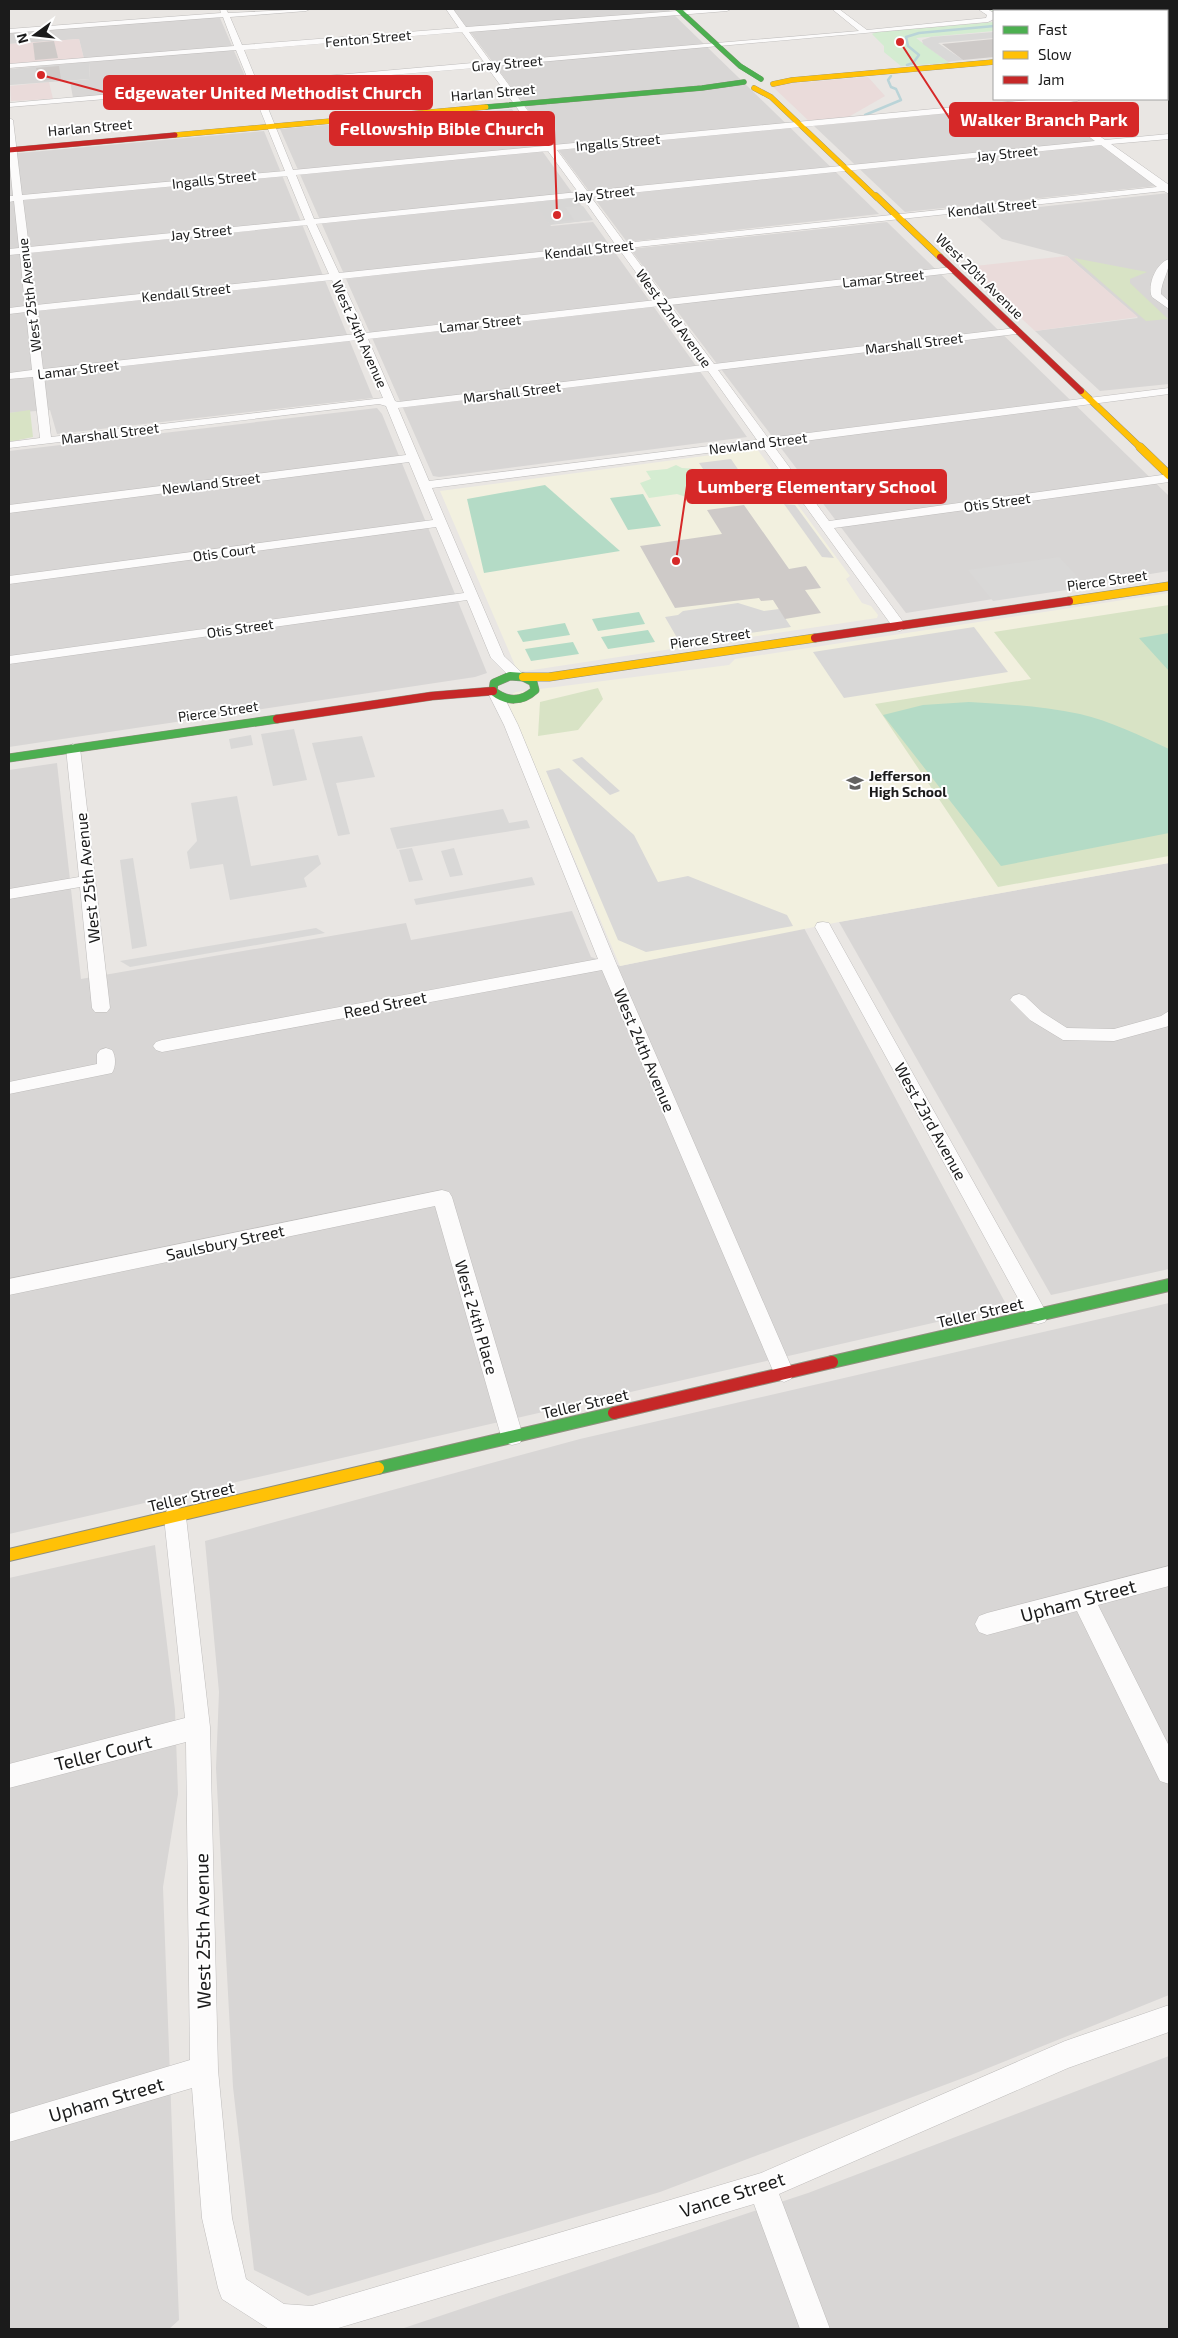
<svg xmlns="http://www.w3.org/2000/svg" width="1178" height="2338" viewBox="0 0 1178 2338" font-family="'Exo 2',sans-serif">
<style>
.residential{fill:#d8d6d5}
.commercial{fill:#eadbda}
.education{fill:#f2f0df}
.religious{fill:#d7d6d5}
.grass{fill:#d8e3c5}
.park{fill:#d4ecd1}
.pitch{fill:#b4dbc6}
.parking{fill:#d9d8d7}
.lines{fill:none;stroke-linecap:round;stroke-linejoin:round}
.stream{stroke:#bad4d8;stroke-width:2.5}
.building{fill:#cecac8}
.street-casing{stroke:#bfbdbc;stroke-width:1}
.fast-far2-casing{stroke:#908f7e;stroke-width:5.5}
.fast-far1-casing{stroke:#908f7e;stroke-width:9}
.fast-casing{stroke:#908f7e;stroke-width:14}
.slow-far3-casing{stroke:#908f7e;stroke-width:5.5}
.slow-far2-casing{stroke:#908f7e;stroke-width:7}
.slow-far1-casing{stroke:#908f7e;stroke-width:9}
.slow-casing{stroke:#908f7e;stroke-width:14}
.jam-far3-casing{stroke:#908f7e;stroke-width:5.5}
.jam-far2-casing{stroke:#908f7e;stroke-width:7}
.jam-far1-casing{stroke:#908f7e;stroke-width:9}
.jam-casing{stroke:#908f7e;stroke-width:14}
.street{fill:#fcfbfb;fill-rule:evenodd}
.fast-far2{stroke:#4caf50;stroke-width:5}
.fast-far1{stroke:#4caf50;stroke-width:8}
.fast{stroke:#4caf50;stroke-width:12}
.slow-far3{stroke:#ffc107;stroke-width:5}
.slow-far2{stroke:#ffc107;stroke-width:6}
.slow-far1{stroke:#ffc107;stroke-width:8}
.slow{stroke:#ffc107;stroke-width:12}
.jam-far3{stroke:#c62828;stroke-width:5}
.jam-far2{stroke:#c62828;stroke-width:6}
.jam-far1{stroke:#c62828;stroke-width:8}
.jam{stroke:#c62828;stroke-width:12}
.labels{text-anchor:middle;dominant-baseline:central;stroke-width:4;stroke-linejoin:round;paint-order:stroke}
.far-street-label{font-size:14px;fill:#1b1b1b;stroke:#fff}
.far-poi-label{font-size:14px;font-weight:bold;fill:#1b1b1b;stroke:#fff;text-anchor:start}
.street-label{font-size:16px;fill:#1b1b1b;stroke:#fff}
.near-street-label{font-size:19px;fill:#1b1b1b;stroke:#fff}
.leader{fill:none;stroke:#d62828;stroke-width:2}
.callout-dot{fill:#d62828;stroke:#fff;stroke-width:2}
.callout{fill:#d62828;stroke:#d62828;stroke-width:2}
.callout-label{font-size:18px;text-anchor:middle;font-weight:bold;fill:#fff}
</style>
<rect width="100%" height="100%" fill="#e9e6e3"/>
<g class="residential">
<path d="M453,9H668L879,214L627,242Z"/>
<path d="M216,17L220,18L232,46L84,59L79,39L9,44V33Z"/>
<path d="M230,50L234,51L248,83L73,98L70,81L90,79L89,62Z"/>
<path d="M1044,104L1156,186L905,212L814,126Z"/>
<path d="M512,109L576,198L536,202L551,226L593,222L747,437L439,477L433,476L280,129Z"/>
<path d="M264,131L373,398L57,434L50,410L9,413V154Z"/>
<path d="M1169,193V384L1100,391L1035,331L1138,318L1067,256L1002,239L974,214Z"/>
<path d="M887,222L1169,496V571L906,613L630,249Z"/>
<path d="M377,408L382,414L487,673L475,677L9,747V451Z"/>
<path d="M57,763L81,979L406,923L411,940L572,911L591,957L620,966L804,928L1007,1306L9,1534V770Z"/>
<path d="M1169,863V1269L1051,1295L839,922Z"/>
<path d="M1169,1303V1995L971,2075L660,2192L308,2296L254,2270L233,2087L216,1768L219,1692L205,1541L580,1439Z"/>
<path d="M155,1545L175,1710L178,1794L163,1887L179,2320L169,2329H9V1578Z"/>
<path d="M1169,2056V2329H401L808,2193Z"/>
</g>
<g class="commercial">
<path d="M79,39L84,59L9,65V44Z"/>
<path d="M868,77L885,96L845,119L809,121L771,85Z"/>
<path d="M49,82L53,99L11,101L10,86Z"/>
<path d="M1067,256L1138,317L1035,331L966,267Z"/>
</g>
<g class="education">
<path d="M757,449L850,576L846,579L862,603L871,606L878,615L877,618L526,671L517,670L440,491Z"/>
<path d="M1169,593V863L839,922L620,966L508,703V696L516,692L729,665L735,659Z"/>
</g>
<g class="religious">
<path d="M89,62L90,79L10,85L9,69Z"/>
<path d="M576,198L592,220L550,225L535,202Z"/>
</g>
<g class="grass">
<path d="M1074,258L1147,272L1130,279V283L1168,319L1146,321Z"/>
<path d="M30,410L33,437L9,442V413Z"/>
<path d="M1169,605V856L998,887L875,704L1031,679L994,632Z"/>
<path d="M598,688L603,699L578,730L538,736L540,702Z"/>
</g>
<g class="park">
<path d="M989,9H1169V44H1167V11L994,12Z"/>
<path d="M994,22V31L916,38L949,63L901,66L884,52V46L872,34L876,32Z"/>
<path d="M676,465L682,468L699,469L718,498H689L677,494L649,498L640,483L651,479L646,471L667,469Z"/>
</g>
<g class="pitch">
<path d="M545,485L620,551L484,573L467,499Z"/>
<path d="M643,494L661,526L628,530L610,498Z"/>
<path d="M639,612L645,624L598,631L592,619Z"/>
<path d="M565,623L570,635L523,642L517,631Z"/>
<path d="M648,630L655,642L608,649L601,637Z"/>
<path d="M1169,633V671L1139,638Z"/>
<path d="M573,642L579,654L531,661L525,649Z"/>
<path d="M969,702C1006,704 1043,706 1080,714C1110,721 1141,736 1169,749V833L1001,866L883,715L923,705Z"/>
</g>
<g class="parking">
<path d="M994,32V38L938,43L963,60L948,62L923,44L922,40L931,37Z"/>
<path d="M583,206L593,220L555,224L553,222L574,220L565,207Z"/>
<path d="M731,459L750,487L718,491L699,463Z"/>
<path d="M784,504L795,505L834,558L822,557Z"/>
<path d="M1059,557L1087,587L993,601L968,570Z"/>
<path d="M738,603L764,611L779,609L791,627L680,643L665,617L678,615L683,611Z"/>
<path d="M974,627L1008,672L844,698L813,652Z"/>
<path d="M294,729L307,780L273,786L261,734Z"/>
<path d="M251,735L253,745L231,749L229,739Z"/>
<path d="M362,736L375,777L336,783L350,834L338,836L312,743Z"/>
<path d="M582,757L620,791L610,795L572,760Z"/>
<path d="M559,768L634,835L658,882L688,876L787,915L793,926L646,952L618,940L546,771Z"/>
<path d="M237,796L251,866L318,855L321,864L304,878L307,887L230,900L223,864L190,869L187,852L197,841L191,803Z"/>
<path d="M503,809L509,823L527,820L530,828L397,849L390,828Z"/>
<path d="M412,848L423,880L409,882L399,850Z"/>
<path d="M454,848L463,875L450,877L441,851Z"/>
<path d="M133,858L147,946L132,949L120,860Z"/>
<path d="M532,877L535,885L416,905L414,899Z"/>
<path d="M316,928L325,933L130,967L120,961Z"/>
</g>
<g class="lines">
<g class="stream">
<path d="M1002,9L1006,11"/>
<path d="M907,65L913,63L919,55L908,46L906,37L919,33L994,26"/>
<path d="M865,115L901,100L896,89L891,87L888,80L891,76"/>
</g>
</g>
<g class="building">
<path d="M994,39V57L963,60L942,44Z"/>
<path d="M54,41L58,58L35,60L33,43Z"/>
<path d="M59,66L61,79L39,81L36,68Z"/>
<path d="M744,505L789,569L806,566L821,588L805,590L821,613L785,619L773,600L761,601L759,598L675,608L640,546L722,534L707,510Z"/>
</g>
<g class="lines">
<g class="street-casing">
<g id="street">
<path d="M220,9H226L228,13L310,9L306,11L230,17L242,45L459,28L446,9H453L466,27L703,9H731L727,11L469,32L491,62L859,31L832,9H839L867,30L986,18L987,15L978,9H987L994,13V19L988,22L495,66L553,145L1039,99H1081L1077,101L1055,104L1105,140L1169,134V139L1111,144L1169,185V194L1164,191L628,248L666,299L952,267L957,270L952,273L670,305L714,364L1016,328L1021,331L1016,334L718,370L768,438L1169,388V394L773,445L829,521L1169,474V482L834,528L907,627L900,631L895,630L762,446L432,488L504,656L522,673L524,676L522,679H512L491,658L467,600L9,664V656L464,593L436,527L9,584V576L433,520L409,462L9,513V505L406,455L386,406L379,404L9,448V442L40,438L33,377L9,379V373L32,370L26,312L9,314V308L25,306L20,254L9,255V249L19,248L14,201L9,202V196H13L9,156V118L13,120L22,195L285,171L251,87L9,107V103L249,82L236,50L9,68V64L234,46L223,17L9,33V29L221,13ZM462,32L484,62L257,82L244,50ZM487,67L545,146L293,170L259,86ZM1045,104L1095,141L587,191L557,150ZM1101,145L1157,187L625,243L591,197ZM548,151L578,192L314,219L296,175ZM287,176L305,220L29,247L23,200ZM582,197L615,244L339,273L316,224ZM307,225L329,274L36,305L29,253ZM619,249L656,300L366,333L341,279ZM332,280L356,334L43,369L36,311ZM660,306L703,365L398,402L395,401L368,339ZM358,340L383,398L51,437L44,375ZM708,371L757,440L429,481L398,408Z"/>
<rect x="1167" y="88" width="2" height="4"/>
<path d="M1169,259C1170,271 1161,281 1161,294L1169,301V309L1152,297C1147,285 1156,263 1169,259Z"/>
<path d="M496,691L503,695L518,725L616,963L794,1373L791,1379L784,1382L777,1379L774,1373L602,970L162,1052L156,1050L153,1046L156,1042L162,1040L598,959L504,725L489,695Z"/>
<path d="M73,744L80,748L110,1008L107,1012H95L92,1008L80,887L9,899V889L79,877L66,748Z"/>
<path d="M823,922L829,923L831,927L1045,1310L1048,1316L1045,1322L1038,1324L1031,1322L815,927L817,923Z"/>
<path d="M1019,994L1025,996L1042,1012L1067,1028L1114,1029L1161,1016L1169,1011V1026L1114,1041L1063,1040L1030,1020L1010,1000L1013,996Z"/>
<path d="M106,1048L112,1050C116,1056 116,1067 112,1073L9,1094V1082L97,1064V1054L100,1050Z"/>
<path d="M442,1190L449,1192L452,1197L523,1436L520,1443L512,1445L504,1443L501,1436L435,1206L9,1295V1279Z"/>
<path d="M175,1507L183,1510L186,1517L210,1727L218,2070L232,2218L246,2279L284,2304L312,2306L761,2173L1065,2041L1169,2005V2032L1068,2068L779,2194L830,2329H800L754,2204L335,2329H269L222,2299L218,2288L202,2218L192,2088L9,2142V2114L190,2060L186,1742L9,1788V1764L185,1718L164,1517L167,1510Z"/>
<path d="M1169,1566V1586L1098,1605L1169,1746V1784L1160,1781L1077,1611L987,1635L979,1632L975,1624L979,1616L987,1613Z"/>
</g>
</g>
<g class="fast-far2-casing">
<g id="fast-far2">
<path d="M678,9L740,66L761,79"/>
<path d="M1167,47L1169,46"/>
<path d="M486,107L702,88L744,82"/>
</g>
</g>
<g class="fast-far1-casing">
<g id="fast-far1">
<path d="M510,676L523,677L533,682L535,690C522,702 507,702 493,691L494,683Z"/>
<path d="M9,758L277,719"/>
</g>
</g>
<g class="fast-casing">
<g id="fast">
<path d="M832,1362L1169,1285"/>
<path d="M378,1468L614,1413"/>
</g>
</g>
<g class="slow-far3-casing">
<g id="slow-far3">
<path d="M773,84L792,80L994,62"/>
<path d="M754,88L771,97L877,198"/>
<path d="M175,135L486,107"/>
</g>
</g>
<g class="slow-far2-casing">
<g id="slow-far2">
<path d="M876,196L940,257"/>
<path d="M1081,391L1141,448"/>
</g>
</g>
<g class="slow-far1-casing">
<g id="slow-far1">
<path d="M1140,447L1169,475"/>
<path d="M1069,601L1169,586"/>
<path d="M523,677H549L815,638"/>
</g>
</g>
<g class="slow-casing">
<path id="slow" d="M9,1555L378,1468"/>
</g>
<g class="jam-far3-casing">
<path id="jam-far3" d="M9,150L175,135"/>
</g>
<g class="jam-far2-casing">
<path id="jam-far2" d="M940,257L1081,391"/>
</g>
<g class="jam-far1-casing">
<g id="jam-far1">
<path d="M815,638L1069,601"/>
<path d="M277,719L432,696L493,691"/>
</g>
</g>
<g class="jam-casing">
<path id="jam" d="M614,1413L832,1362"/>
</g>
<use href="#street" class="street"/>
<use href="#fast-far2" class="fast-far2"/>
<use href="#fast-far1" class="fast-far1"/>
<use href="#fast" class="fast"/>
<use href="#slow-far3" class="slow-far3"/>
<use href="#slow-far2" class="slow-far2"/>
<use href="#slow-far1" class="slow-far1"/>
<use href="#slow" class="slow"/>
<use href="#jam-far3" class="jam-far3"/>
<use href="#jam-far2" class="jam-far2"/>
<use href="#jam-far1" class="jam-far1"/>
<use href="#jam" class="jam"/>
</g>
<defs>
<g id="school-bare" transform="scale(1.35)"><path d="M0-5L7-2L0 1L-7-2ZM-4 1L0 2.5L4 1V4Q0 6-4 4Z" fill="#636261" stroke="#fff" stroke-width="2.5" paint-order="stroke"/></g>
</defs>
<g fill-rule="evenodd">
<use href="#school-bare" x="855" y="783"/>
</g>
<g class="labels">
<g class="far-street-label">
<text transform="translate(368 38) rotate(-5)">Fenton Street</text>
<text transform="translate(507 63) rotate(-5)">Gray Street</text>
<text transform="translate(493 92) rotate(-5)">Harlan Street</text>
<text transform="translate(90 127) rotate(-5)">Harlan Street</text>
<text transform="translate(618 142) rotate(-5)">Ingalls Street</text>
<text transform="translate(1007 153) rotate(-6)">Jay Street</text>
<text transform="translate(214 179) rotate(-6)">Ingalls Street</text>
<text transform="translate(604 193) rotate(-6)">Jay Street</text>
<text transform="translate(992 207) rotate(-6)">Kendall Street</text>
<text transform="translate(201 232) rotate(-6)">Jay Street</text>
<text transform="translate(589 249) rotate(-6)">Kendall Street</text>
<text transform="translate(980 276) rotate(44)">West 20th Avenue</text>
<text transform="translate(883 278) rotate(-6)">Lamar Street</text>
<text transform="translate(186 292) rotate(-6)">Kendall Street</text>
<text transform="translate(29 295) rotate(-97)">West 25th Avenue</text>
<text transform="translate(674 318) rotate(54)">West 22nd Avenue</text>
<text transform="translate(480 323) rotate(-6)">Lamar Street</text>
<text transform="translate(360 334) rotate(66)">West 24th Avenue</text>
<text transform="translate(914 343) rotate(-7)">Marshall Street</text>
<text transform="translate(78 369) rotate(-7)">Lamar Street</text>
<text transform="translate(512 392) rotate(-7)">Marshall Street</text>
<text transform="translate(110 433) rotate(-7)">Marshall Street</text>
<text transform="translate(758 443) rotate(-7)">Newland Street</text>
<text transform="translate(211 483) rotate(-7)">Newland Street</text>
<text transform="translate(997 502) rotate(-8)">Otis Street</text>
<text transform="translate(224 552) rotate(-8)">Otis Court</text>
<text transform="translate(1107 580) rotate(-8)">Pierce Street</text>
<text transform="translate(240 628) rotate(-8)">Otis Street</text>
<text transform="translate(710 638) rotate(-8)">Pierce Street</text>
<text transform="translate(218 711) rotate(-8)">Pierce Street</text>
</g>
<g class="far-poi-label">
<text x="869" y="775">Jefferson<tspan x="869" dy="16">High School</tspan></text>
</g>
<g class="street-label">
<text transform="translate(87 878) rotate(-96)">West 25th Avenue</text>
<text transform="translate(385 1004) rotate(-11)">Reed Street</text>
<text transform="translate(645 1050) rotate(67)">West 24th Avenue</text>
<text transform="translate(931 1121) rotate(61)">West 23rd Avenue</text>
<text transform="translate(225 1242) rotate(-12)">Saulsbury Street</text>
<text transform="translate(980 1312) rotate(-13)">Teller Street</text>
<text transform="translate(477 1317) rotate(74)">West 24th Place</text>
<text transform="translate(585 1403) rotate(-13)">Teller Street</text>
<text transform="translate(191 1496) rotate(-13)">Teller Street</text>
</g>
<g class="near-street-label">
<text transform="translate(1078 1600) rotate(-15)">Upham Street</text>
<text transform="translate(103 1752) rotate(-14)">Teller Court</text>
<text transform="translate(202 1931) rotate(-91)">West 25th Avenue</text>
<text transform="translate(106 2099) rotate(-16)">Upham Street</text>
<text transform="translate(732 2194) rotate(-18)">Vance Street</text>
</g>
</g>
<path class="leader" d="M41 75L104 92M900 42L950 119M557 215L554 129M676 561L687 486"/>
<g class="callout-dot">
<circle cx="41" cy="75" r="5"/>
<circle cx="900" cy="42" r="5"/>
<circle cx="557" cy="215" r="5"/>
<circle cx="676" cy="561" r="5"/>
</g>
<g class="callout">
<rect x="104" y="76" width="328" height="33" rx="5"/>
<rect x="950" y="103" width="188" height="33" rx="5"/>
<rect x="330" y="112" width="224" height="33" rx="5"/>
<rect x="687" y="470" width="259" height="33" rx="5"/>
</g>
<g class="callout-label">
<text x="268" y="99">Edgewater United Methodist Church</text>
<text x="1044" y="126">Walker Branch Park</text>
<text x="442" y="135">Fellowship Bible Church</text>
<text x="817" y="493">Lumberg Elementary School</text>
</g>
<rect width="1178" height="2338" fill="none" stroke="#1b1b1b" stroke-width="20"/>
<rect x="993" y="10" width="175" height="90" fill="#ffffff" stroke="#a4a4a4"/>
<rect x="1003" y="26" width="25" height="8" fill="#4caf50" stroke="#a4a4a4"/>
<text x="1038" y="35" font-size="15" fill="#1b1b1b">Fast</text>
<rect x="1003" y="51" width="25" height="8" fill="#ffc107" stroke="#a4a4a4"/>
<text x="1038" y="60" font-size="15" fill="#1b1b1b">Slow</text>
<rect x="1003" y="76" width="25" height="8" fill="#c62828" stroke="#a4a4a4"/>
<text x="1038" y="85" font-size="15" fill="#1b1b1b">Jam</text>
<g transform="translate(35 35) rotate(255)" stroke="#ffffff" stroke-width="4" paint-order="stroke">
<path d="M0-4L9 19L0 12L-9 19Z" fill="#1b1b1b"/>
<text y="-8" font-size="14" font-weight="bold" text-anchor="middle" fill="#1b1b1b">N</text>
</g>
</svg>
